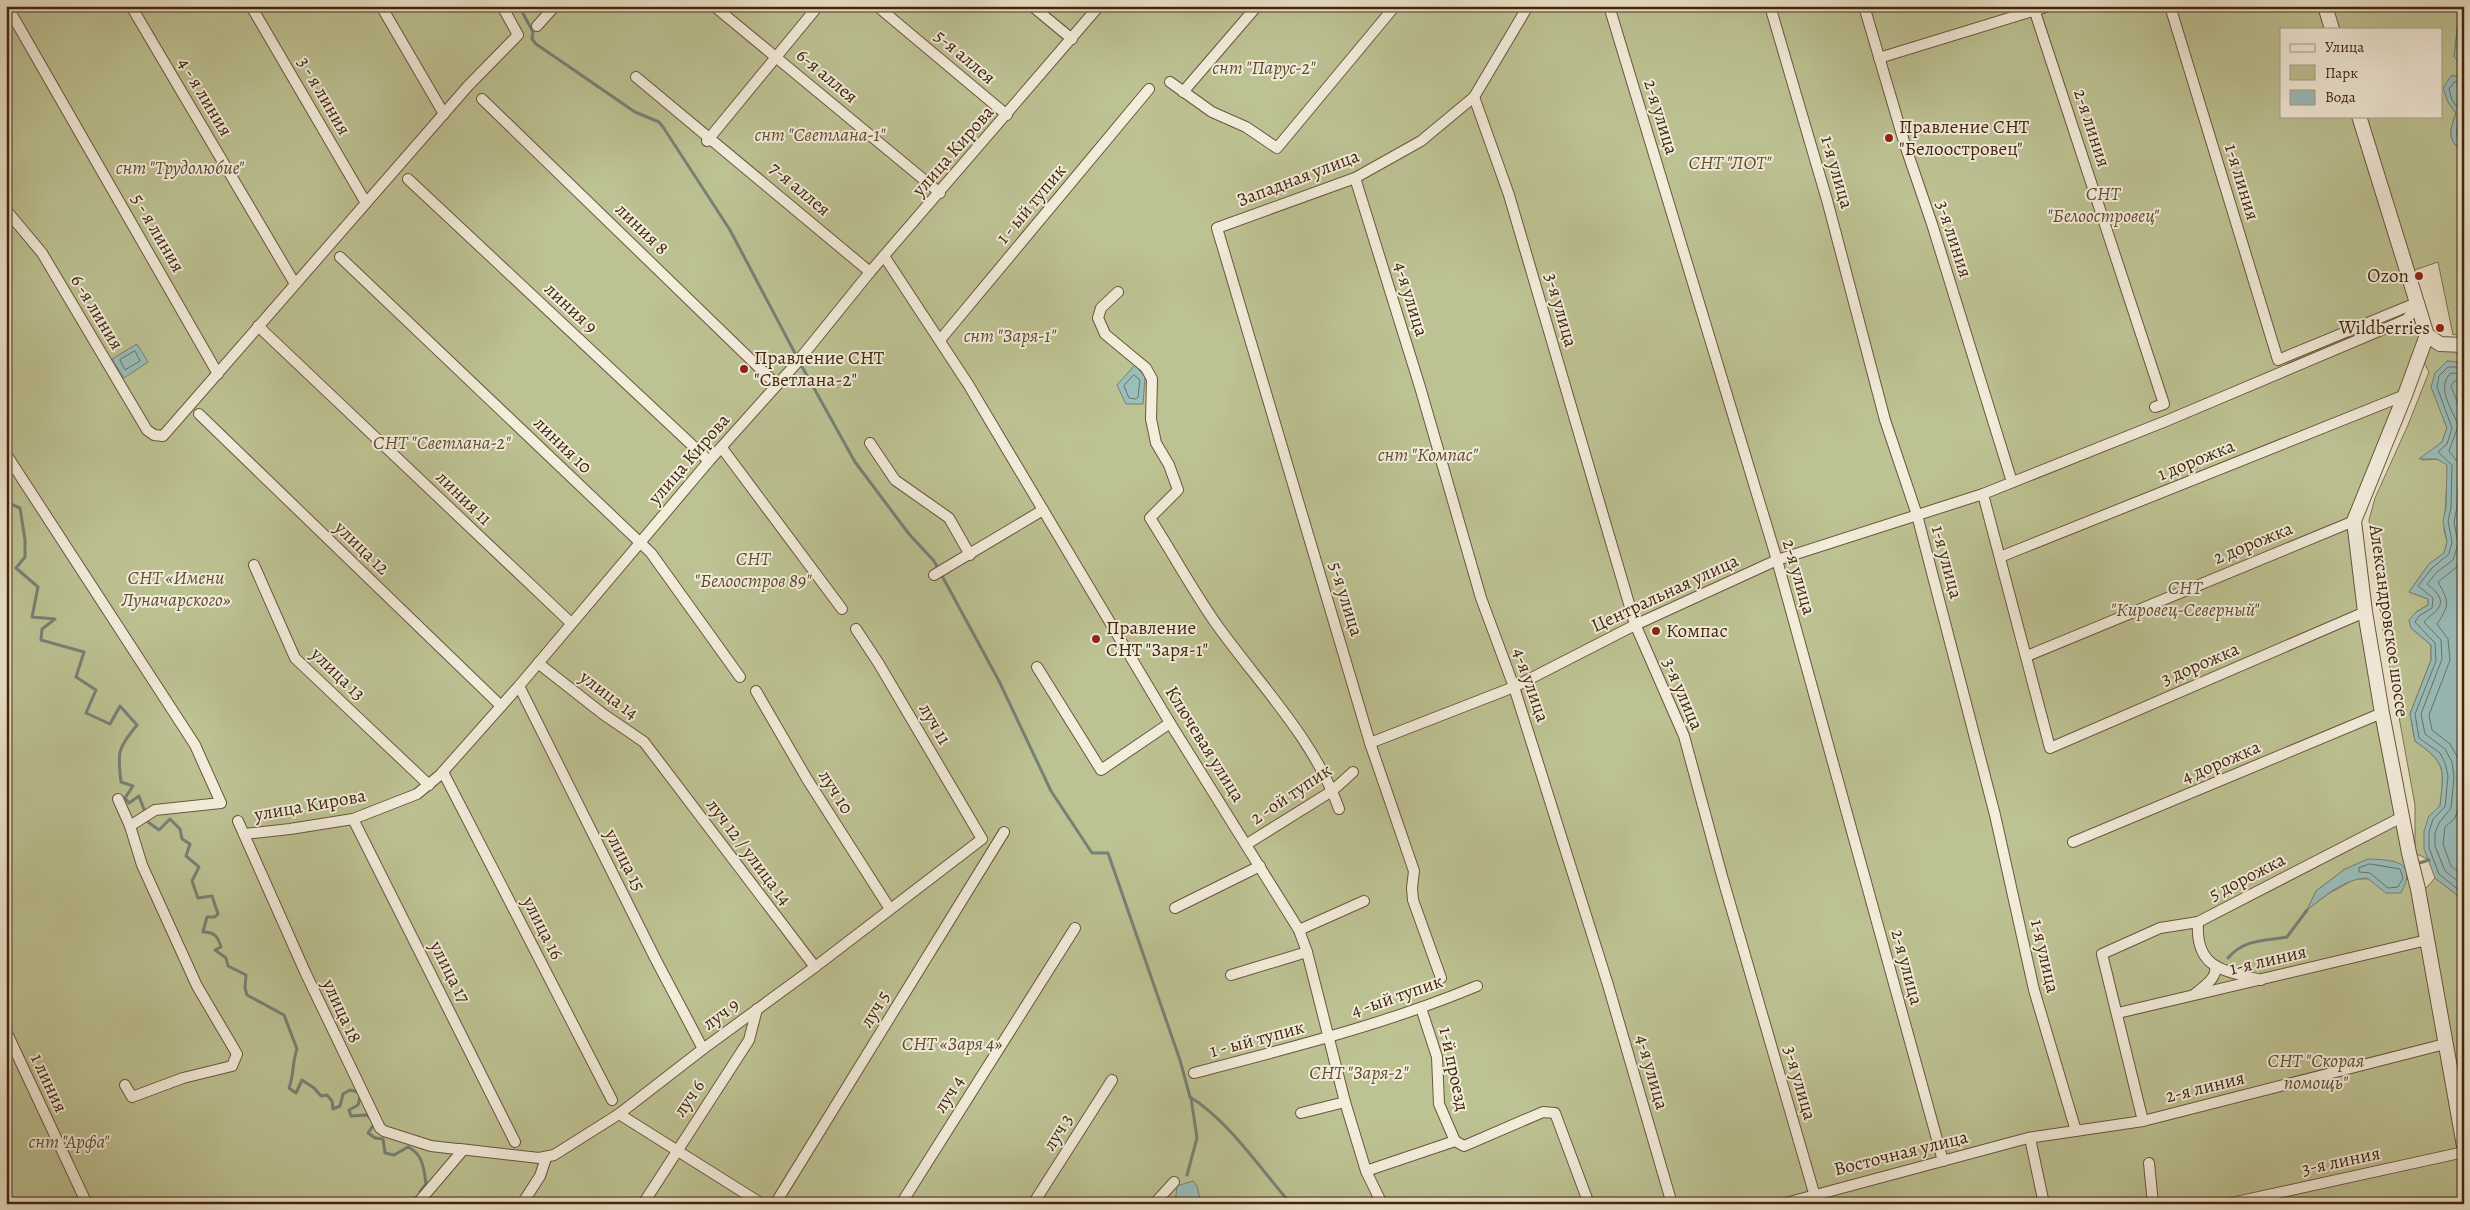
<svg xmlns="http://www.w3.org/2000/svg" width="2470" height="1210" viewBox="0 0 2470 1210" font-family="Alegreya,serif">
<style>
.green{fill:#bdc293;stroke:#807450;fill-rule:evenodd}
.water{fill:#9abebc;stroke:#778176}
.lines{fill:none;stroke-linecap:round;stroke-linejoin:round}
.shore{stroke:#6e7265;stroke-width:1}
.stream{stroke:#778176;stroke-width:3}
.minor-casing{stroke:#6c553d;stroke-width:12}
.tertiary-casing{stroke:#6c553d;stroke-width:16}
.minor{stroke:#f3eddc;stroke-width:10}
.tertiary{stroke:#f3eddc;stroke-width:14}
.poi-dot{fill:#8f2418;stroke:#f3eddc;stroke-width:2}
.labels{text-anchor:middle;dominant-baseline:central;stroke-width:4;stroke-linejoin:round;paint-order:stroke}
.street-label{font-size:19px;fill:#42250e;stroke:#f3eddc}
.park-label{font-size:19px;font-style:italic;fill:#614c2f;stroke:#f3eddc}
.poi-label{font-size:19px;fill:#42250e;stroke:#f3eddc;text-anchor:start}
</style>
<rect width="100%" height="100%" fill="#ece4c9"/>
<filter id="stains"><feTurbulence type="fractalNoise" baseFrequency=".004" numOctaves="4"/><feColorMatrix values="0 0 0 0 .2 0 0 0 0 .09 0 0 0 0 .02 0 0 0 .5 -.17"/></filter>
<radialGradient id="worn" r=".72"><stop offset=".6" stop-color="#630" stop-opacity="0"/><stop offset="1" stop-color="#630" stop-opacity=".3"/></radialGradient>
<g class="green">
<path d="M6,6H2464V18L2458,23L2454,57L2464,66V76H2451L2448,102L2456,113C2449,133 2447,139 2464,153V333L2453,335L2438,262L2406,273L2425,334L2356,517L2419,896L2435,878L2457,895L2464,909V1204H6ZM2281,29H2441V116H2281ZM2345,869L2408,879H2355L2328,894L2308,909L2316,891Z"/>
<path d="M2424,343L2462,350L2464,363L2447,361L2444,421L2447,428L2442,442L2422,460L2437,459L2448,465L2444,530L2447,542L2444,554L2429,564L2409,592L2428,599V605L2416,612L2411,628L2431,645V660L2410,714L2415,741C2447,764 2444,768 2440,807C2425,819 2421,842 2429,860L2415,853V805L2382,624L2369,520L2375,498L2408,425L2429,372L2424,363Z"/>
</g>
<g class="water">
<path d="M2464,18V66L2454,57L2458,22Z"/>
<path d="M2451,76H2464V153C2447,139 2449,133 2456,113L2448,102L2443,88Z"/>
<path d="M137,344L148,362L124,378L112,359Z"/>
<path d="M2447,361L2464,363V909L2457,895L2435,878L2424,849V831L2429,816L2440,806C2444,768 2447,764 2415,741L2410,714L2431,660V645L2411,628L2409,620L2416,612L2428,605V599L2409,592L2429,564L2444,553L2447,542L2443,521L2446,508L2447,465L2437,459H2419L2442,442L2447,428L2431,387L2435,373Z"/>
<path d="M1135,365L1145,377L1143,404H1126L1117,385Z"/>
<path d="M2368,859C2395,860 2418,861 2401,893H2386L2367,878C2344,879 2325,896 2307,910L2316,891L2345,869Z"/>
<path d="M1193,1181L1197,1186L1201,1204H1175L1177,1186Z"/>
</g>
<g class="lines">
<g class="shore">
<path d="M2464,81L2454,82L2449,89L2452,100L2461,112C2460,126 2450,134 2464,146"/>
<path d="M135,351L140,361L125,370L120,360Z"/>
<path d="M2464,367H2448L2439,376L2437,387L2452,428L2447,444L2438,452L2452,465L2451,508L2448,521L2452,542L2449,554L2432,568L2418,586L2433,598L2432,608L2419,616L2415,622L2435,643L2436,661L2415,714L2419,738L2440,753L2445,763L2448,776L2445,807L2433,819L2429,832V848L2439,874L2460,891L2464,898"/>
<path d="M2464,374L2451,373C2435,388 2453,409 2458,426L2449,451L2459,464L2457,507L2454,522L2458,544L2453,560L2437,572L2427,584C2430,587 2433,588 2436,592C2449,607 2430,614 2424,622L2441,640L2442,659L2421,714L2425,734L2445,749L2452,762L2454,777L2451,808L2439,823L2435,833V846L2445,871L2464,886"/>
<path d="M1134,375L1140,380L1138,397L1136,399L1129,398L1124,386Z"/>
<path d="M2464,381H2454L2451,386L2464,419"/>
<path d="M2464,552L2458,566L2438,582C2449,601 2450,605 2437,624L2448,639L2450,660L2429,715L2432,730L2450,744L2459,760L2462,777L2458,809L2455,818L2445,827L2443,844L2451,866L2464,877"/>
<path d="M2370,864L2400,869L2403,878L2398,887L2388,888L2370,873L2359,872V868Z"/>
</g>
<g class="stream">
<path d="M519,6L533,32L532,39L536,44L635,112L659,122L663,127L730,230L797,357"/>
<path d="M2460,6L2464,18"/>
<path d="M800,363L855,462L909,534L934,561L999,681L1051,791L1092,853H1108L1180,1060L1190,1097C1228,1120 1262,1171 1291,1204"/>
<path d="M6,502L20,508L25,540V557L16,568L38,587L32,617L55,619L42,629L41,640L84,652L76,677L96,690L86,713L110,724L120,706L137,725C118,748 117,752 121,782L133,786L125,798L129,803L139,796L145,812"/>
<path d="M148,822L159,830L170,819L180,829L182,839L190,844L186,856L199,867L192,881L198,898L212,896L218,914L215,917H207L203,932C215,932 218,937 221,947L215,950L226,958L228,966L246,975L245,988L247,995L284,1015L297,1049C292,1063 294,1075 289,1088L296,1093L302,1080L314,1088L321,1096L327,1095L332,1101L333,1109L340,1106L343,1094L350,1090L358,1092L360,1097L358,1105L349,1110L351,1116L367,1115L375,1123L368,1133L375,1138L383,1139L385,1153L394,1155L408,1147C423,1154 424,1169 426,1184L420,1192"/>
<path d="M2416,864L2429,860"/>
<path d="M2228,958C2244,939 2264,941 2287,937L2307,910"/>
<path d="M1187,1175L1197,1138L1191,1098"/>
<path d="M429,1200L432,1204"/>
</g>
<g class="minor-casing">
<g id="minor">
<path d="M7,6L218,374"/>
<path d="M131,6L295,284"/>
<path d="M251,6L366,203"/>
<path d="M381,6L444,114"/>
<path d="M714,6L940,193"/>
<path d="M877,6L1007,115"/>
<path d="M1032,6L1072,39"/>
<path d="M1609,6L1777,560L1943,1161"/>
<path d="M1770,6L1827,200L1885,420L1917,515L1995,815L2034,990L2076,1131"/>
<path d="M1864,6L1905,145L1932,224L2012,482"/>
<path d="M2033,6L2164,404L2155,407"/>
<path d="M2170,6L2278,360L2416,303"/>
<path d="M537,26L555,6"/>
<path d="M1879,58L2049,6"/>
<path d="M636,77L870,272"/>
<path d="M1170,82L1212,112L1246,127L1277,148L1395,6"/>
<path d="M1183,92L1257,6"/>
<path d="M1474,97L1509,195L1635,624L1684,736L1722,876L1814,1193"/>
<path d="M482,99L777,385"/>
<path d="M707,141L818,6"/>
<path d="M1355,178L1420,387L1481,598L1514,687L1608,985L1672,1204"/>
<path d="M408,179L709,461"/>
<path d="M6,210L42,253L147,430L154,435L163,436L468,86L518,35L502,6"/>
<path d="M884,256L968,384L1170,723L1299,930L1307,952L1345,1102L1366,1171L1382,1204"/>
<path d="M340,257L651,553L740,677"/>
<path d="M1118,292L1101,308L1098,318L1105,334L1146,368L1152,379L1151,419L1156,443L1169,465L1178,490L1150,518C1173,554 1193,591 1217,625C1260,685 1314,739 1339,809"/>
<path d="M258,326L571,623"/>
<path d="M940,340L1149,89"/>
<path d="M199,414L501,706"/>
<path d="M870,443L895,480L949,518L970,555"/>
<path d="M722,448L842,609"/>
<path d="M6,454L195,745L221,803L155,810L130,826"/>
<path d="M1983,494L2050,748L2365,612"/>
<path d="M2000,557L2405,395"/>
<path d="M254,565L295,658L429,785"/>
<path d="M934,575L1043,510"/>
<path d="M2027,656L2354,521"/>
<path d="M538,663L603,714L644,742L815,967"/>
<path d="M1037,667L1101,770L1170,723"/>
<path d="M519,686L656,960L703,1049"/>
<path d="M756,691L807,779L890,909"/>
<path d="M1370,743L1514,687L1635,625L1777,560L1983,494L2166,421L2398,323L2407,319L2417,306"/>
<path d="M443,772L612,1100"/>
<path d="M118,799L130,826L142,865L197,986L237,1054L232,1066L183,1078L132,1097L125,1085"/>
<path d="M353,819L515,1142"/>
<path d="M238,821L306,974L380,1128L384,1131L431,1146L457,1149"/>
<path d="M244,834L290,829L353,819L417,794L440,775L519,686L709,461L794,366L870,272L1099,6"/>
<path d="M2073,842L2382,713"/>
<path d="M1247,844L1332,791L1353,772"/>
<path d="M1175,908L1260,866"/>
<path d="M2198,922C2195,969 2223,970 2261,980"/>
<path d="M1299,930L1364,901"/>
<path d="M1231,975L1307,952"/>
<path d="M1441,978L1413,900L1412,888L1414,871L1370,743L1217,228L1355,178L1421,141L1474,97L1528,6"/>
<path d="M2195,994C2203,987 2218,978 2215,966"/>
<path d="M1421,1008L1437,1057L1439,1104L1455,1141L1464,1146L1543,1112L1555,1113L1589,1204"/>
<path d="M2118,1013L2427,940"/>
<path d="M6,1031L87,1204"/>
<path d="M1194,1073C1290,1048 1386,1024 1477,986"/>
<path d="M1301,1113L1345,1102"/>
<path d="M619,1114L762,1204"/>
<path d="M2143,1121L2102,954L2160,928L2198,922L2402,817"/>
<path d="M2030,1138L2044,1204"/>
<path d="M460,1149L539,1158L554,1155L619,1114L703,1049L815,967L982,839L879,664L856,629"/>
<path d="M2149,1163L2153,1204"/>
<path d="M1366,1171L1455,1141"/>
<path d="M417,1204L463,1150"/>
<path d="M522,1204L540,1176L546,1158"/>
<path d="M643,1204L749,1040L757,1009"/>
<path d="M775,1204L1004,832"/>
<path d="M901,1204L1075,928"/>
<path d="M1033,1204L1112,1080"/>
<path d="M1154,1204L1174,1182"/>
<path d="M1782,1204L2028,1138L2143,1121L2445,1044"/>
<path d="M2227,1204L2464,1152"/>
</g>
</g>
<g class="tertiary-casing">
<g id="tertiary">
<path d="M2325,6L2332,29"/>
<path d="M2359,116L2427,335L2405,395L2354,521L2365,612L2382,713L2409,853L2418,889L2464,1146"/>
<path d="M2427,335L2440,344L2464,345"/>
</g>
</g>
<use href="#minor" class="minor"/>
<use href="#tertiary" class="tertiary"/>
</g>
<g class="poi-dot">
<circle cx="1889" cy="138" r="5"/>
<circle cx="2419" cy="276" r="5"/>
<circle cx="2440" cy="328" r="5"/>
<circle cx="744" cy="369" r="5"/>
<circle cx="1656" cy="631" r="5"/>
<circle cx="1096" cy="639" r="5"/>
</g>
<g class="labels">
<g class="street-label">
<text transform="translate(965 57) rotate(40)">5-я аллея</text>
<text transform="translate(827 76) rotate(40)">6-я аллея</text>
<text transform="translate(324 96) rotate(60)">3 - я линия</text>
<text transform="translate(205 97) rotate(59)">4 - я линия</text>
<text transform="translate(1661 117) rotate(73)">2-я улица</text>
<text transform="translate(2092 128) rotate(72)">2-я линия</text>
<text transform="translate(953 151) rotate(-49)">улица Кирова</text>
<text transform="translate(1837 172) rotate(74)">1-я улица</text>
<text transform="translate(1298 178) rotate(-21)">Западная улица</text>
<text transform="translate(2242 182) rotate(73)">1-я линия</text>
<text transform="translate(800 189) rotate(40)">7-я аллея</text>
<text transform="translate(1031 204) rotate(-50)">1 - ый тупик</text>
<text transform="translate(642 229) rotate(44)">линия 8</text>
<text transform="translate(158 233) rotate(60)">5 - я линия</text>
<text transform="translate(1954 239) rotate(72)">3-я линия</text>
<text transform="translate(1411 299) rotate(73)">4-я улица</text>
<text transform="translate(571 308) rotate(43)">линия 9</text>
<text transform="translate(1561 310) rotate(74)">3-я улица</text>
<text transform="translate(97 312) rotate(59)">6 -я линия</text>
<text transform="translate(563 445) rotate(44)">линия 10</text>
<text transform="translate(689 459) rotate(-49)">улица Кирова</text>
<text transform="translate(2196 460) rotate(-22)">1 дорожка</text>
<text transform="translate(464 498) rotate(44)">линия 11</text>
<text transform="translate(2253 543) rotate(-22)">2 дорожка</text>
<text transform="translate(362 548) rotate(44)">улица 12</text>
<text transform="translate(1947 562) rotate(75)">1-я улица</text>
<text transform="translate(1799 577) rotate(74)">2-я улица</text>
<text transform="translate(1665 593) rotate(-25)">Центральная улица</text>
<text transform="translate(1346 599) rotate(73)">5-я улица</text>
<text transform="translate(2389 621) rotate(82)">Александровское шоссе</text>
<text transform="translate(2200 664) rotate(-23)">3 дорожка</text>
<text transform="translate(338 674) rotate(44)">улица 13</text>
<text transform="translate(1531 685) rotate(71)">4-я улица</text>
<text transform="translate(1683 694) rotate(67)">3-я улица</text>
<text transform="translate(609 695) rotate(37)">улица 14</text>
<text transform="translate(935 724) rotate(60)">луч 11</text>
<text transform="translate(1205 744) rotate(58)">Ключевая улица</text>
<text transform="translate(2221 762) rotate(-23)">4 дорожка</text>
<text transform="translate(836 792) rotate(58)">луч 10</text>
<text transform="translate(1291 794) rotate(-34)">2 -ой тупик</text>
<text transform="translate(310 805) rotate(-10)">улица Кирова</text>
<text transform="translate(749 852) rotate(53)">луч 12 / улица 14</text>
<text transform="translate(625 860) rotate(63)">улица 15</text>
<text transform="translate(2247 877) rotate(-27)">5 дорожка</text>
<text transform="translate(543 928) rotate(63)">улица 16</text>
<text transform="translate(2045 956) rotate(77)">1-я улица</text>
<text transform="translate(2268 960) rotate(-13)">1-я линия</text>
<text transform="translate(1907 967) rotate(75)">2-я улица</text>
<text transform="translate(450 972) rotate(63)">улица 17</text>
<text transform="translate(1397 996) rotate(-19)">4 -ый тупик</text>
<text transform="translate(875 1009) rotate(-58)">луч 5</text>
<text transform="translate(342 1011) rotate(65)">улица 18</text>
<text transform="translate(721 1014) rotate(-36)">луч 9</text>
<text transform="translate(1257 1039) rotate(-15)">1 - ый тупик</text>
<text transform="translate(1454 1069) rotate(78)">1-й проезд</text>
<text transform="translate(1652 1072) rotate(74)">4-я улица</text>
<text transform="translate(49 1083) rotate(65)">1 линия</text>
<text transform="translate(1800 1083) rotate(74)">3-я улица</text>
<text transform="translate(2205 1087) rotate(-14)">2-я линия</text>
<text transform="translate(949 1094) rotate(-58)">луч 4</text>
<text transform="translate(689 1098) rotate(-56)">луч 6</text>
<text transform="translate(1058 1132) rotate(-58)">луч 3</text>
<text transform="translate(1901 1153) rotate(-14)">Восточная улица</text>
<text transform="translate(2341 1161) rotate(-12)">3-я линия</text>
</g>
<g class="park-label">
<text x="1264" y="68">снт "Парус-2"</text>
<text x="820" y="135">снт "Светлана-1"</text>
<text x="1730" y="163">СНТ "ЛОТ"</text>
<text x="180" y="168">снт "Трудолюбие"</text>
<text x="2103" y="194">СНТ<tspan x="2103" dy="22">"Белоостровец"</tspan></text>
<text x="1010" y="336">снт "Заря-1"</text>
<text x="442" y="443">СНТ "Светлана-2"</text>
<text x="1428" y="455">снт "Компас"</text>
<text x="753" y="559">СНТ<tspan x="753" dy="22">"Белоостров 89"</tspan></text>
<text x="176" y="578">СНТ «Имени<tspan x="176" dy="22">Луначарского»</tspan></text>
<text x="2185" y="588">СНТ<tspan x="2185" dy="22">"Кировец-Северный"</tspan></text>
<text x="952" y="1044">СНТ «Заря 4»</text>
<text x="2316" y="1061">СНТ "Скорая<tspan x="2316" dy="22">помощь"</tspan></text>
<text x="1359" y="1073">СНТ "Заря-2"</text>
<text x="69" y="1142">снт "Арфа"</text>
</g>
<g class="poi-label">
<text x="1899" y="127">Правление СНТ<tspan x="1899" dy="22">"Белоостровец"</tspan></text>
<text x="2409" y="276" text-anchor="end">Ozon</text>
<text x="2430" y="328" text-anchor="end">Wildberries</text>
<text x="754" y="358">Правление СНТ<tspan x="754" dy="22">"Светлана-2"</tspan></text>
<text x="1106" y="628">Правление<tspan x="1106" dy="22">СНТ "Заря-1"</tspan></text>
<text x="1666" y="631">Компас</text>
</g>
</g>
<rect width="2470" height="1210" fill="none" stroke="#ece4c9" stroke-width="25"/>
<rect x="8" y="8" width="2455" height="1195" fill="none" stroke="#42250e" stroke-width="2.5"/>
<rect x="12" y="12" width="2445" height="1185" fill="none" stroke="#42250e"/>
<rect x="2280" y="28" width="162" height="90" fill="#f3eddc" stroke="#ac9d8a"/>
<rect x="2290" y="44" width="25" height="8" fill="#f3eddc" stroke="#ac9d8a"/>
<text x="2325" y="52" font-size="15" fill="#42250e">Улица</text>
<rect x="2290" y="65" width="25" height="15" fill="#bdc293" stroke="#ac9d8a"/>
<text x="2325" y="78" font-size="15" fill="#42250e">Парк</text>
<rect x="2290" y="90" width="25" height="15" fill="#9abebc" stroke="#ac9d8a"/>
<text x="2325" y="102" font-size="15" fill="#42250e">Вода</text>
<rect width="100%" height="100%" filter="url(#stains)"/>
<rect width="100%" height="100%" fill="url(#worn)"/>
</svg>
